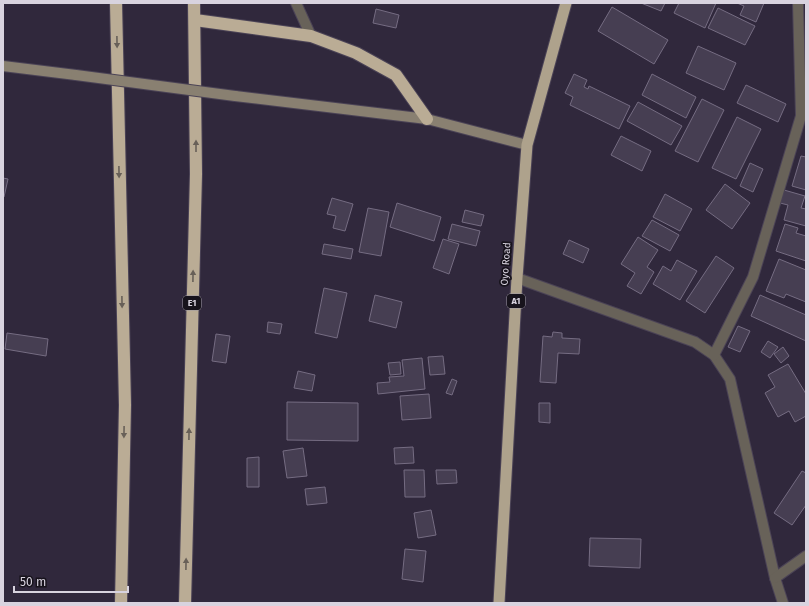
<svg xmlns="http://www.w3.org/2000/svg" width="809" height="606" viewBox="0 0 809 606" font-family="'Fira Sans',sans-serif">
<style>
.building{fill:#463e52;stroke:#756c82}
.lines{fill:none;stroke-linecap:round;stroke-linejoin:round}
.minor-casing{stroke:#4b4356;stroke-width:12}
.tertiary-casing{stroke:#4b4356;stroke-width:12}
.secondary-casing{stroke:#4b4356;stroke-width:12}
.trunk-casing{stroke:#4b4356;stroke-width:13}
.motorway-casing{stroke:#4b4356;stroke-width:14}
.minor{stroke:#686259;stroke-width:10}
.tertiary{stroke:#686259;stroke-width:10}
.secondary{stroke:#898071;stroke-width:10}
.trunk{stroke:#aea28c;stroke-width:11}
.motorway{stroke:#baac95;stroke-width:12}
.secondary-bridge-casing{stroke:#4b4356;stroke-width:12;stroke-linecap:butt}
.secondary-bridge{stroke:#898071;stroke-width:10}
.oneway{fill:#686058}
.labels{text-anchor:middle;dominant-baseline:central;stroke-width:3.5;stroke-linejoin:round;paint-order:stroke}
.shield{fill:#17131c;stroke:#9e99a4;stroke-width:1}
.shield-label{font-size:9px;font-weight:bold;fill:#d8d3df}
.street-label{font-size:10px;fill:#d8d3df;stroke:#17131c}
</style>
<rect width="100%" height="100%" fill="#30283c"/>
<g class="building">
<path d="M641,3H665L661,11Z"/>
<path d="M679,3H716L705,28L674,13Z"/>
<path d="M737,3H764L756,22L740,15L744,6Z"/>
<path d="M612,7L668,40L654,64L598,31Z"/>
<path d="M718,8L755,26L745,45L708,28Z"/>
<path d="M376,9L399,15L396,28L373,23Z"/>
<path d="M698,46L736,63L724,90L686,73Z"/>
<path d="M574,74L587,80L584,87L588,89L589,86L630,106L619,129L570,105L573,97L565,93Z"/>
<path d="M652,74L696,97L686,118L642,95Z"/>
<path d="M746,85L786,104L778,122L737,103Z"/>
<path d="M702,99L724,110L698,162L675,151Z"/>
<path d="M638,102L682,126L671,145L627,121Z"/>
<path d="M737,117L761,129L736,179L712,168Z"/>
<path d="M621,136L651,151L642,171L611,155Z"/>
<path d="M801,156L806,157V190L792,186Z"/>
<path d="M750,163L763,169L753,192L740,186Z"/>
<path d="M3,178L8,179L4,197H3Z"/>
<path d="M725,184L750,203L732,229L706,210Z"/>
<path d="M784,190L805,196L801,208L806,209V226L784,220L788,205L780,203Z"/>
<path d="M665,194L692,209L680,231L653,217Z"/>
<path d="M332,198L353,204L345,231L333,228L336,216L327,214Z"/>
<path d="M397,203L441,217L434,241L390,227Z"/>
<path d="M368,208L389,212L381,256L359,252Z"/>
<path d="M465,210L484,215L481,226L462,222Z"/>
<path d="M652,220L679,235L670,251L642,236Z"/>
<path d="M452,224L480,231L476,246L448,239Z"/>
<path d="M785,224L798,228L796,233L806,236V261L776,251Z"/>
<path d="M638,237L658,250L647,267L654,272L641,294L627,286L635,273L621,264Z"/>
<path d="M443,239L459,244L449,274L433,268Z"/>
<path d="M569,240L589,249L583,263L563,254Z"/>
<path d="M324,244L353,249L351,259L322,254Z"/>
<path d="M716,256L734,268L705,313L686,301Z"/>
<path d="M779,259L806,270V302L786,294L784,298L766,291Z"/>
<path d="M677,260L697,271L680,300L653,284L663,266L671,271Z"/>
<path d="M324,288L347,293L337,338L315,333Z"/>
<path d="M375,295L402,302L396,328L369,321Z"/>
<path d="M760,295L806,315V341L751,316Z"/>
<path d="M268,322L282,324L280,334L267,332Z"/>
<path d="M738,326L750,331L740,352L728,347Z"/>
<path d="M553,332L562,333V338L580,339L579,354L558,353L556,383L540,382L543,336L552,337Z"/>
<path d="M7,333L48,339L46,356L5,349Z"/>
<path d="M216,334L230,336L226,363L212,361Z"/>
<path d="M768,341L778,347L770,358L761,352Z"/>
<path d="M783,347L789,356L781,363L774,354Z"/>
<path d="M443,356L445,374L430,375L428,357Z"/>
<path d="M422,358L425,389L378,394L377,383L390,382L389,377L404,376L402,360Z"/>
<path d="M400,362L401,374L390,375L388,363Z"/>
<path d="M788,364L806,394V416L795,422L789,411L778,417L765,393L775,387L768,375Z"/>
<path d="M298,371L315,375L312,391L294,388Z"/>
<path d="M452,379L457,381L452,395L446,393Z"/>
<path d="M429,394L431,418L402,420L400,396Z"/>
<path d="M287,402L358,403V441L287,440Z"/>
<path d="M539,403H550V423L539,422Z"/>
<path d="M413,447L414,463L395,464L394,448Z"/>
<path d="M303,448L307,476L287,478L283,451Z"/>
<path d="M259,457V487H247V458Z"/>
<path d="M404,470H424L425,497H405Z"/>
<path d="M436,470H456L457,483L437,484Z"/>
<path d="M802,471L806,473V505L792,525L774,513Z"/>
<path d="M325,487L327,503L307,505L305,489Z"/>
<path d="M431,510L436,535L418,538L414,513Z"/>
<path d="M590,538L641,539L640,568L589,566Z"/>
<path d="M405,549L426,551L423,582L402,579Z"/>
</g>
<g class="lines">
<g class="minor-casing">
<g id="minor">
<path d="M296,3L311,36"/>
<path d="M517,278L695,342L714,355L730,379L775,578L783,603"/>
<path d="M714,355L753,277L801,116L798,3"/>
</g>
</g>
<g class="tertiary-casing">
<path id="tertiary" d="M775,578L806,556"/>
</g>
<g class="secondary-casing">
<g id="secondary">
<path d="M3,66L76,75"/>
<path d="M235,96L427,119L527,145"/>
</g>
</g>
<g class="trunk-casing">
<path id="trunk" d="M499,603L517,278L527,145L566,3"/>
</g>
<g class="motorway-casing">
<g id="motorway">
<path d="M116,3L125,405L121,603"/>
<path d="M195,20L311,36L356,53L396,75L427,119"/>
<path d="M185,603L196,174L194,3"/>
</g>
</g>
<use href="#minor" class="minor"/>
<use href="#tertiary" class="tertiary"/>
<use href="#secondary" class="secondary"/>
<use href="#trunk" class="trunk"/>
<use href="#motorway" class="motorway"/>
<g class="secondary-bridge-casing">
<path id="secondary-bridge" d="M76,75L235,96"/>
</g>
<use href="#secondary-bridge" class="secondary-bridge"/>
</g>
<defs><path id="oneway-solid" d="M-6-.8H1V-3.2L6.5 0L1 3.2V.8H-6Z"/></defs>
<g class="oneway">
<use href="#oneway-solid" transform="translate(117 42) rotate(89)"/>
<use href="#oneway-solid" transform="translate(196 146) rotate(-90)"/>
<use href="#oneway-solid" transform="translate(119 172) rotate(89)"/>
<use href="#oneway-solid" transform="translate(193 276) rotate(-89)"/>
<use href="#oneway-solid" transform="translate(122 302) rotate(89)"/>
<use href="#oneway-solid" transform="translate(124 432) rotate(91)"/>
<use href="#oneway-solid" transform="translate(189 434) rotate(-89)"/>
<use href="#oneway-solid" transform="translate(186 564) rotate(-89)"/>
</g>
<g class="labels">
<g class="shield">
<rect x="507" y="294" width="18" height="14" rx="3"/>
<rect x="183" y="296" width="18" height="14" rx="3"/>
</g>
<g class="shield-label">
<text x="516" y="301">A1</text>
<text x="192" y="303">E1</text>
</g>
<g class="street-label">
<text transform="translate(506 264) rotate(-86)">Oyo Road</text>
</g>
</g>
<rect width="809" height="606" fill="none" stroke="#d8d3df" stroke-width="8"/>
<path d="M14 586v6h114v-6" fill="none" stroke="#d8d3df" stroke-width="2"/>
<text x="20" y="586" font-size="12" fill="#d8d3df" stroke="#17131c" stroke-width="3" paint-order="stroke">50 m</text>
</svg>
